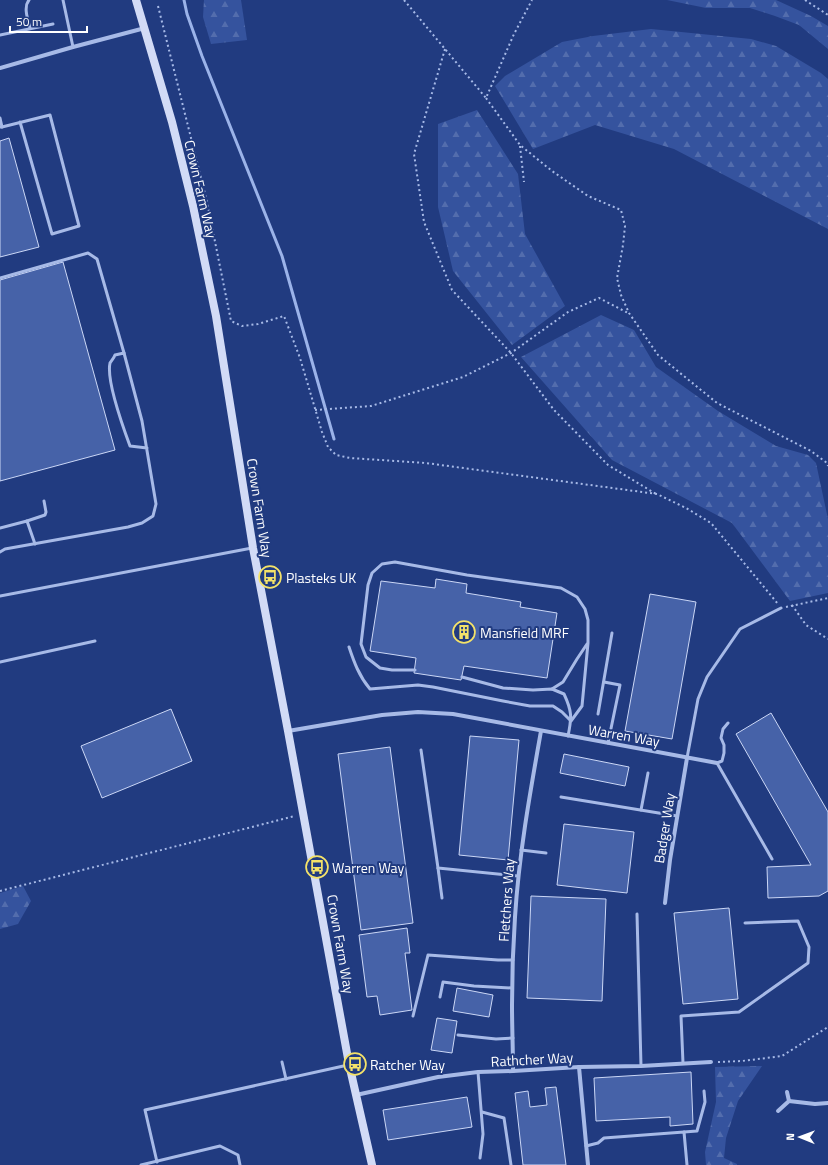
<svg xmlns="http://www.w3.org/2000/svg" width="828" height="1165" viewBox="0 0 828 1165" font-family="'Titillium Web',sans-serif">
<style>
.forest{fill:url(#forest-firs)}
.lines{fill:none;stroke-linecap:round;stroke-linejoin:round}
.stream{stroke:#9bb3e9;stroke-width:3}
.building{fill:#4662a8;stroke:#cbd7f6}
.path{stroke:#a7bae7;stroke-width:2;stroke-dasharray:2 3;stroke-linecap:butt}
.lane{stroke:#a7bae7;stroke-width:3}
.street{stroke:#a7bae7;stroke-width:4}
.secondary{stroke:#d2dbf6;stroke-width:8}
.labels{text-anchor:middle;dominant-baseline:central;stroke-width:4;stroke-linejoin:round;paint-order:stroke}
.street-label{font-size:14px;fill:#fff;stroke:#213b80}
.poi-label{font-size:14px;fill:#fff;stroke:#213b80;text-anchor:start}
</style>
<defs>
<pattern id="forest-firs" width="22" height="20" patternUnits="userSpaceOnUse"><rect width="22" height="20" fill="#35539e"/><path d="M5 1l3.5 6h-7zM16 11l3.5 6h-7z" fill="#536dad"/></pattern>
</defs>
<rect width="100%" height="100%" fill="#213b80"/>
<g class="forest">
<path d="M204,0H241L247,40L211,44L203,17Z"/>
<path d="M667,0H776L811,16L828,26V49L799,25L775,16L750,8H706Z"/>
<path d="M651,29L751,39L776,46L821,73L828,79V229L674,149L595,125L533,149L495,86L505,76L562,42L593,36Z"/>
<path d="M477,110L518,174L525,234L565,306L512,345L453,271L438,207V124Z"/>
<path d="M601,315L634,330L656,367L718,411L776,446L808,455L816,463L828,519V593L790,601L732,523L612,460L521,357Z"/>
<path d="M23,886L31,901L18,924L0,929V893Z"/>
<path d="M762,1066L738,1101L726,1138L724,1158L737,1164V1165H706L705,1152L716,1102L715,1067Z"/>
</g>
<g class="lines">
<path class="stream" d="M184,0L187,14L202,56L282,256L334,439"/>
</g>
<g class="building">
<path d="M9,138L39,247L0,257V141Z"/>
<path d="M63,262L115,450L0,481V280Z"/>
<path d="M436,579L467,584L466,593L521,602L520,607L557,613L547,678L464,666L461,680L414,673L416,658L370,651L381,581L435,588Z"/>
<path d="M650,594L696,602L672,739L625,731Z"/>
<path d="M171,709L192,761L102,798L81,746Z"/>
<path d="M771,713L828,812V891L819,896L768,898L767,867L811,865L736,734Z"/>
<path d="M470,736L519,740L508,860L459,855Z"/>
<path d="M390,747L413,923L361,930L338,754Z"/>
<path d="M564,754L629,767L625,786L560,773Z"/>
<path d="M564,824L634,832L627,893L557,885Z"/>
<path d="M531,896L606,899L602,1001L527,998Z"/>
<path d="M729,908L738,999L683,1004L674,913Z"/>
<path d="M407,928L410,953H405L412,1010L380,1015L377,996L367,997L359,935Z"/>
<path d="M457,988L493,995L489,1017L453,1011Z"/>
<path d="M437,1018L457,1021L452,1053L431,1050Z"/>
<path d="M691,1072L693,1124L670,1126V1117L596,1121L594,1078Z"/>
<path d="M556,1087L566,1165H523L515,1093L528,1091L530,1107L547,1105L545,1088Z"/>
<path d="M467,1097L472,1127L388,1140L383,1110Z"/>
</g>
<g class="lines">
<g class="path">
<path d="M404,0L486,98L514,34L532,0"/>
<path d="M805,0L828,15"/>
<path d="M158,6L207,202L231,321L242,326L258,324L284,316L300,358L322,432L328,447L336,455L350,458L426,463L657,494L686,508L711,523L778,604"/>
<path d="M445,49L414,154L424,222L452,290L511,353L554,410L608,465L656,494"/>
<path d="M486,98L520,145L552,171L588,196L621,210L625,226L623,245L617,278L621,295L629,313L658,355L717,403L811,451L827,463L828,466"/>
<path d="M520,146L524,182"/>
<path d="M315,410L371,406L463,377L511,353L568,312L599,298L628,313"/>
<path d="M792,605L806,625L828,639"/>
<path d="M786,607L828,598"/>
<path d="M0,891L295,816"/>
<path d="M718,1062L742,1061L782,1056L828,1027"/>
</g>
<g class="lane">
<path d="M29,0C23,7 28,20 30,28"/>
<path d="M63,0L73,47"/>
<path d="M0,35L53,24"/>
<path d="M0,118L2,127"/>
<path d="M0,127H2L50,115L79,226L52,234L20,122"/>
<path d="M0,278L88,253L97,259L124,353"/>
<path d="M27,521L45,515L46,512L44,501"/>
<path d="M0,528L27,521L35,544"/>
<path d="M0,552L5,549L128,527L142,523L153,516L156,504L142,421L124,353L115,355C114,358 111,361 110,363C106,381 123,427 130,446L147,448"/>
<path d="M0,596L252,548"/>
<path d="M349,647C354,662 359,676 370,689L418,685L433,687L503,701L530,706H553L562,712L571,721L582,706L588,643V620L585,609L577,597L561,588L467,575L395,562L382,564L372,573L368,585L361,644L366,657L380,668L392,670H415"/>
<path d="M0,662L95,641"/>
<path d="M462,677L503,688L533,690L552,689L564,694C572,711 572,717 568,736"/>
<path d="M604,682L620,685L608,743"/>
<path d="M552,689L563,682L577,659L587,644"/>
<path d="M598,714L612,633"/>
<path d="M728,723L723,729L721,738L724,745V753L722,761L717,763L772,859"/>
<path d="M421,750L438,868L518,876"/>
<path d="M687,758L698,699L707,677L740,629L781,608"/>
<path d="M561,797L677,816"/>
<path d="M641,810L648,773"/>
<path d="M521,850L546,853"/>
<path d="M438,868L442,898"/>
<path d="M637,914L641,1066"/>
<path d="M440,997L443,982L474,986L512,988"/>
<path d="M413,1016L428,955L498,960H513"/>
<path d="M458,1035L496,1039L513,1038"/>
<path d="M282,1062L286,1079"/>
<path d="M683,1063L681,1016L739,1012L808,963L809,947L798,921L745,923"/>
<path d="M478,1072L483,1134L480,1158"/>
<path d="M482,1112L504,1118L511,1165"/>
<path d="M684,1132L697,1131L705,1102L704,1091"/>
<path d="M586,1146L598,1143L604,1138L684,1132L687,1165"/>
<path d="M157,1162L145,1110L348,1065"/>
<path d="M141,1165L220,1146L238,1155L240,1165"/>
</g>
<g class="street">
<path d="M0,68L73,47L145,28"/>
<path d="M288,731L382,715L418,712L453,714L717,763"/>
<path d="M665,903L670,860L687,758"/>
<path d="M579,1067L588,1165"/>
<path d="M513,1071C513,1049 512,1027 512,1005C512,976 513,946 515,917C519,854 530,793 541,731"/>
<path d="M356,1095L438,1077L478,1072L513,1071L579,1067L641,1066L711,1062"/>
<path d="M789,1101L815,1104L828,1103"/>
<path d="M778,1111L789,1101L787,1092"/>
</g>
<path class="secondary" d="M136,0L172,122L193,206L216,316L253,548L288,731L349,1064L372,1165"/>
</g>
<defs>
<g id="bus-ring" transform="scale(1.15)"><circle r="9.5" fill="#213b80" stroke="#f4e269" stroke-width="1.5"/><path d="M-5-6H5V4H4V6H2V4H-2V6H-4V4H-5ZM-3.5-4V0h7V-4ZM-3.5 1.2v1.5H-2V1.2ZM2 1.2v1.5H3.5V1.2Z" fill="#f4e269"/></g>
<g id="building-ring" transform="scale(1.15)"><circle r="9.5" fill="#213b80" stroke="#f4e269" stroke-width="1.5"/><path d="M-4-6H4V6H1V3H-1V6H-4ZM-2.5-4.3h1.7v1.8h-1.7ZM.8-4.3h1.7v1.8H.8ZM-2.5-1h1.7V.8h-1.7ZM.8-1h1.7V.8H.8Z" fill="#f4e269"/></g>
</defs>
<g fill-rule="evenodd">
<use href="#bus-ring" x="270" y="577"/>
<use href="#building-ring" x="464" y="632"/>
<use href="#bus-ring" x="317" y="867"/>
<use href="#bus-ring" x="355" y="1064"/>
</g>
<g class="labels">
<g class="street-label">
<text transform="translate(201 189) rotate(77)">Crown Farm Way</text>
<text transform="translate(260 508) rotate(81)">Crown Farm Way</text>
<text transform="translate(624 735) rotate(10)">Warren Way</text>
<text transform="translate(664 828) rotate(-81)">Badger Way</text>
<text transform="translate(506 900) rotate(-86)">Fletchers Way</text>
<text transform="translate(341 944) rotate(80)">Crown Farm Way</text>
<text transform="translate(532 1059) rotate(-3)">Rathcher Way</text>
</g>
<g class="poi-label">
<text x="286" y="577">Plasteks UK</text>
<text x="480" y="632">Mansfield MRF</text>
<text x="332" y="867">Warren Way</text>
<text x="370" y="1064">Ratcher Way</text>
</g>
</g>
<g transform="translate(800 1137) rotate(271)" stroke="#213b80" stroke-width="3" paint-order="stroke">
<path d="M0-3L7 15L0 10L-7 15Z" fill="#ffffff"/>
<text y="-6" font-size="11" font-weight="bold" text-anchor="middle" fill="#ffffff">N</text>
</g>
<path d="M10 26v6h77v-6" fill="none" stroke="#ffffff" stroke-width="2"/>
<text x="16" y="26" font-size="12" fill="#ffffff" stroke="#213b80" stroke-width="3" paint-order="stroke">50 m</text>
</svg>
